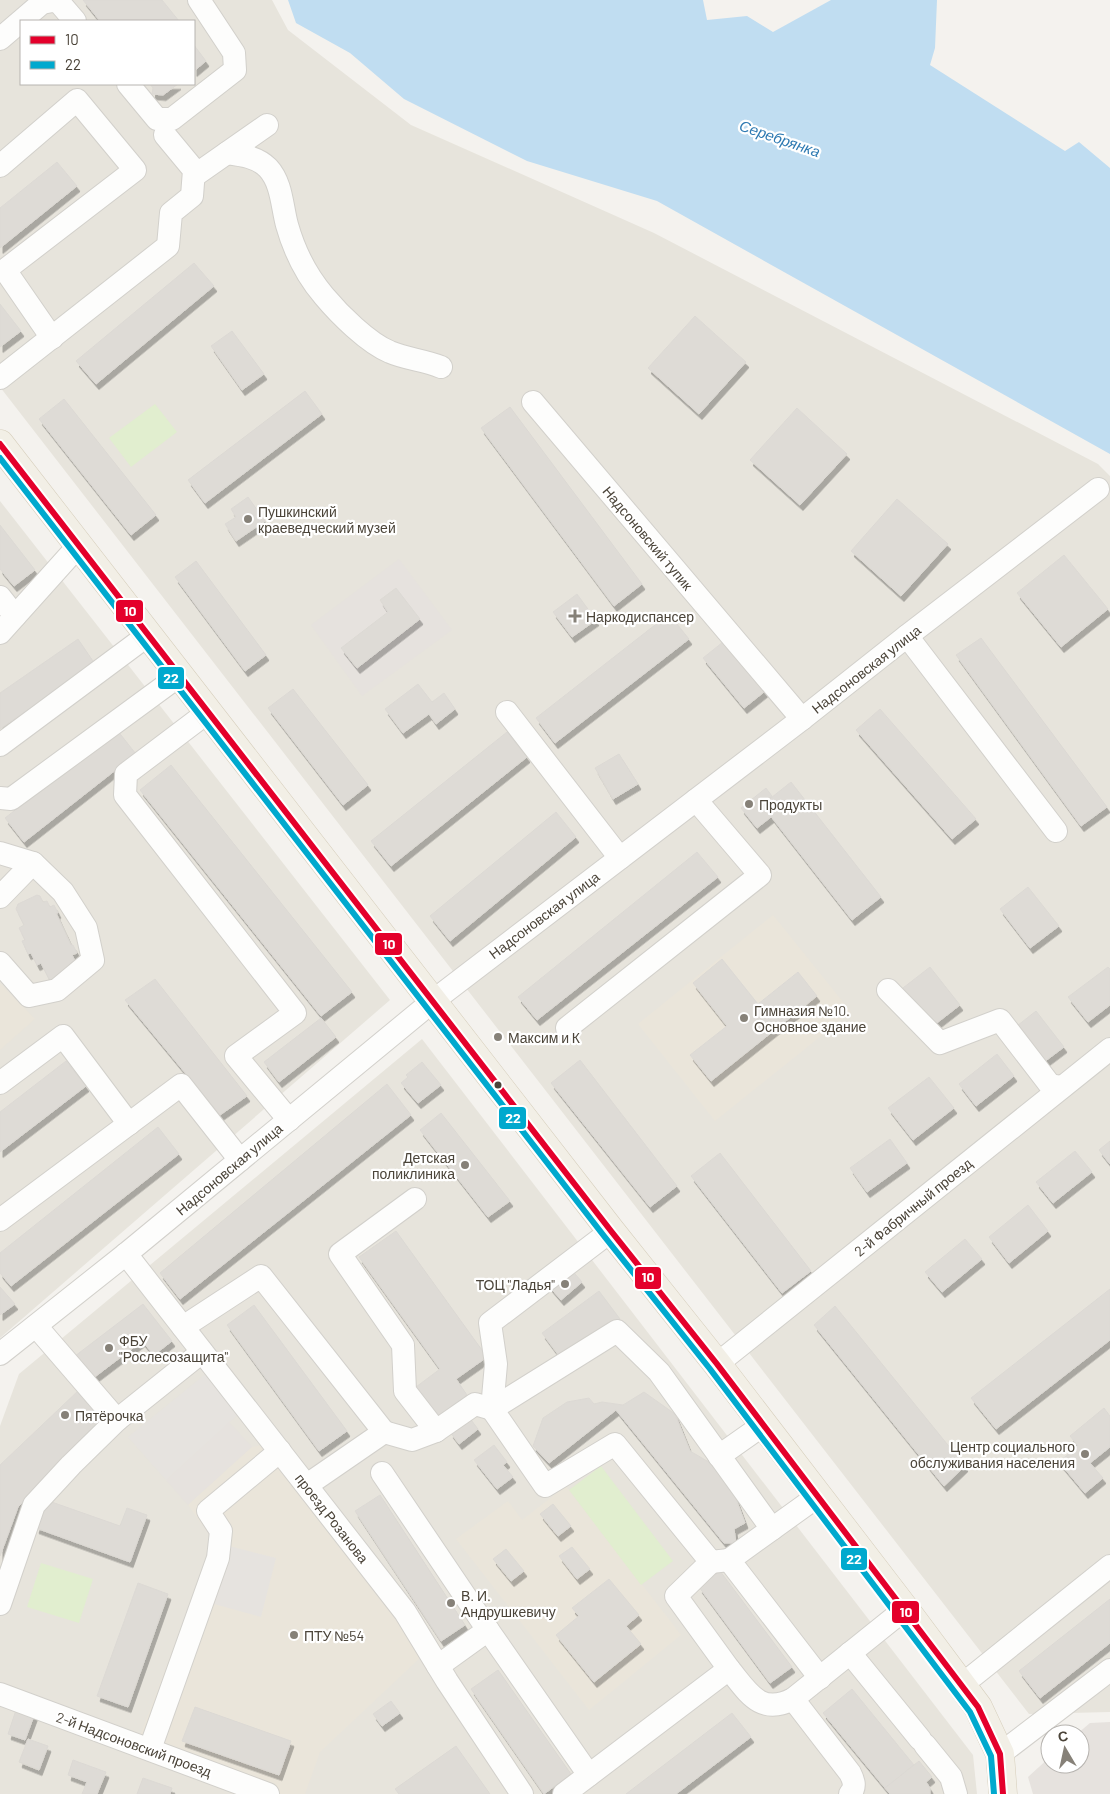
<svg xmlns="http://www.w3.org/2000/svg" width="1110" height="1794" viewBox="0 0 1110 1794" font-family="Barlow,sans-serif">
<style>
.residential{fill:#e7e4dc;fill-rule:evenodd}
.industrial{fill:#e6e2de}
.education{fill:#eae5da}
.green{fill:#e1eecf}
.parking{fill:#e6e3df}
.water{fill:#c0ddf1}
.building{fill:#dedbd6;stroke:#dcd9d4;filter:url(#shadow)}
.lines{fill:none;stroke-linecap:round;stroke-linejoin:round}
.minor-casing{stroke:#d2d0cb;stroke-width:24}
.major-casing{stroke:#d6cebb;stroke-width:29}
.minor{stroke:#fdfdfc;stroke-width:22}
.major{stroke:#f2efe6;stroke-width:28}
.bus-1-casing{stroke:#fff;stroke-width:10}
.bus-2-casing{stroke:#fff;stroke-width:10}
.bus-1{stroke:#e4002b;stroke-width:6}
.bus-2{stroke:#00a9ce;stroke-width:6}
.poi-dot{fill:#868178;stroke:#fff;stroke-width:2}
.bus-dot{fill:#4b4439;stroke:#fff;stroke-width:2}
.labels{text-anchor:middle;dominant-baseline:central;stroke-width:4.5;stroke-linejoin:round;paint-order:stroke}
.poi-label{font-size:14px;fill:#4b4439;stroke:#fff;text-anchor:start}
.street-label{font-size:14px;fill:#4b4439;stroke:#fff}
.water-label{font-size:15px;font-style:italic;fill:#2e7ab2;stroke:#fff}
.line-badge{stroke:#fff;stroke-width:2}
.badge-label{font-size:14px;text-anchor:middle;font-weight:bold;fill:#fff}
</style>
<defs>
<filter id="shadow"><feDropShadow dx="3" dy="5.5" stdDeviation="0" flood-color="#0004"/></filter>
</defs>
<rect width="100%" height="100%" fill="#f4f2ee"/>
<g class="residential">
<path d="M0,0H272L288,30L411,125L654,233L1098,464L1110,476V1712L1029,1714L0,387ZM21,21H194V84H21Z"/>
<path d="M0,501L390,1000L0,1338Z"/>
<path d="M422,1039L973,1755L977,1794H0V1426L19,1374Z"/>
</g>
<g class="industrial">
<path d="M399,559L452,630L362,696L311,625Z"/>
<path d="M229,1422L252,1447L188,1505L166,1480Z"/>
<path d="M1110,1722V1794H1033L1028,1777L1050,1757V1764H1080V1734H1077L1090,1723Z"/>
</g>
<g class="education">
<path d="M773,915L851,1012L715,1121L638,1024Z"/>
<path d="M0,983L35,1019L0,1050Z"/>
<path d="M262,1445L398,1614L421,1657L320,1752L305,1794H275L138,1741L214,1541L188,1505L252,1447Z"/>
<path d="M566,1486L681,1635L589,1710L456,1539L508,1501L522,1520Z"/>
</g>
<g class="green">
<path d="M155,404L177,432L131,467L109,438Z"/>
<path d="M601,1466L673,1561L641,1585L569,1490Z"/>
<path d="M41,1563L93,1579L79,1623L27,1607Z"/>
</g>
<g class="parking">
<path d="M208,1372L242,1411L166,1480L128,1437Z"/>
<path d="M229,1546L276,1558L261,1617L214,1604Z"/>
</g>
<path class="water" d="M288,0H703L707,20L747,16L773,32L831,0H937L935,48L930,65L1065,151L1079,142L1110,168V454L657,201L527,161L404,99L350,53L296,23Z"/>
<g class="building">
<path d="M83,0H162L179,21H100Z"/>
<path d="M194,45L206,61L194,71Z"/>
<path d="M150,84H178L163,95L152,94L153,88Z"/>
<path d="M57,162L77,186L0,248V208Z"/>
<path d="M194,263L214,286L96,384L76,361Z"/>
<path d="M0,304L21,331L0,347Z"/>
<path d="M695,316L746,362L699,414L648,368Z"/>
<path d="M232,331L264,374L242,390L211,346Z"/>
<path d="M305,391L322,414L205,503L188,480Z"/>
<path d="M64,399L156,515L131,535L39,419Z"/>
<path d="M510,407L642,584L614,606L481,428Z"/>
<path d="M797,408L847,454L800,505L750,460Z"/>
<path d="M248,497L265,521L236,541L225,524L236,517L231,509Z"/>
<path d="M897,499L948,544L901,596L851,551Z"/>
<path d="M0,525L35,570L14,586L0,569Z"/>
<path d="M1064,555L1108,609L1061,647L1017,593Z"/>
<path d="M196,561L266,655L245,671L175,577Z"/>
<path d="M396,588L420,619L357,668L341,648L388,612L380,600Z"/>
<path d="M577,594L596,620L572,637L553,612Z"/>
<path d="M669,614L689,639L555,743L536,718Z"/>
<path d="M728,638L769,688L744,708L703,658Z"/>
<path d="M981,638L1107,807L1081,826L956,655Z"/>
<path d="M78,639L95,664L0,729V693Z"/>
<path d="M418,684L432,702L444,693L455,709L436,724L429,714L403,733L385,709Z"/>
<path d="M293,689L368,785L343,805L268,708Z"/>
<path d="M880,709L976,819L952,839L856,730Z"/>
<path d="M117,730L136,754L24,842L5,818Z"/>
<path d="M507,732L527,757L391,866L371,841Z"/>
<path d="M619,754L638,784L613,799L595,768Z"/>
<path d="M171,765L352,992L321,1016L140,790Z"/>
<path d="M791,782L881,897L852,920L762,805Z"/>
<path d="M766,788L772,796L762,805L771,817L757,828L741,808Z"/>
<path d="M556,812L576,837L450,941L430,916Z"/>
<path d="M697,852L718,877L537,1020L518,997Z"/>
<path d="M1028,887L1059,926L1030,948L1000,909Z"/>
<path d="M37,895L40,896L43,902L47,901L50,907L54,905L58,913H56L71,945H73L77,953L72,955L75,961L71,963L74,970L54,981L49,979L41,963L37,965L31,953L28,954L22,941L25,940L19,928L24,925L16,909L18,904Z"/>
<path d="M722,959L758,1004L798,972L817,996L711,1081L690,1055L727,1026L693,983Z"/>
<path d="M930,967L960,1005L929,1029L899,991Z"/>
<path d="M1108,967L1110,969V1005L1088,1022L1068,997Z"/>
<path d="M155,979L247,1096L220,1115L125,1000Z"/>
<path d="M1036,1011L1064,1047L1040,1065L1013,1029Z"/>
<path d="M321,1018L336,1037L279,1082L264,1062Z"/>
<path d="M997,1054L1014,1076L976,1106L959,1084Z"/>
<path d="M580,1060L677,1186L650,1207L551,1083Z"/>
<path d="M66,1061L86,1086L0,1152V1112Z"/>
<path d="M422,1062L441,1085L418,1103L401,1083L408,1077L406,1075Z"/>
<path d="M929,1077L954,1108L913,1140L888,1108Z"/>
<path d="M387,1084L411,1115L180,1299L160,1273Z"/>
<path d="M441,1113L510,1201L488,1217L420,1130Z"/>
<path d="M158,1127L179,1154L11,1286L0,1273V1253Z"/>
<path d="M890,1139L907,1163L867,1192L850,1168Z"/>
<path d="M1110,1141V1164L1099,1150Z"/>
<path d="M1075,1151L1092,1172L1053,1203L1036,1182Z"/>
<path d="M720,1153L811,1271L782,1293L691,1176Z"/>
<path d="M1028,1205L1048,1231L1009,1263L989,1237Z"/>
<path d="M396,1231L487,1357L456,1379L467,1395L437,1417L416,1387L440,1369L359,1257Z"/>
<path d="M965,1239L982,1259L942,1292L925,1272Z"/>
<path d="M570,1268L582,1282L561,1300L549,1286Z"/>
<path d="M0,1287L15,1304L0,1315Z"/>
<path d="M1110,1289V1340L996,1429L971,1398Z"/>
<path d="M599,1291L620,1319L563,1361L542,1333Z"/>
<path d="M143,1304L172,1341L154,1355L142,1341L92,1379L75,1356Z"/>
<path d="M254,1305L347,1431L319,1451L227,1325Z"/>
<path d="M835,1306L965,1466L944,1486L814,1325Z"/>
<path d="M80,1389L107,1415L18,1507L0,1556V1465Z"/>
<path d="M644,1392L675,1414L690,1451L726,1472L745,1523L734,1529L736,1543H724L616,1410L549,1463L533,1446L543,1418L567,1402L589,1398L594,1404L602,1402L623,1405Z"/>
<path d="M1104,1408L1110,1416V1447L1090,1463L1103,1478L1085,1493L1059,1462L1078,1446L1070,1436Z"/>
<path d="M469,1417L478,1429L459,1444L450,1432Z"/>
<path d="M494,1445L507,1462L503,1465L513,1477L497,1489L474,1460Z"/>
<path d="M380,1495L465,1625L441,1641L355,1511Z"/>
<path d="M46,1500L120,1526L127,1508L147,1515L130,1562L36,1528Z"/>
<path d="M553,1504L571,1526L558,1536L540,1514Z"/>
<path d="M572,1547L590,1569L577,1579L559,1556Z"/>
<path d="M506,1549L524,1571L511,1581L493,1559Z"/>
<path d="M720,1571L792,1667L770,1683L699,1587Z"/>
<path d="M609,1579L639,1615L626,1626L641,1644L594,1682L556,1635L579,1616L572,1608Z"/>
<path d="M138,1583L168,1594L128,1707L97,1696Z"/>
<path d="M1110,1599V1643L1040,1698L1019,1671Z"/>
<path d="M498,1670L571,1774L544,1794L471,1689Z"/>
<path d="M852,1689L914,1765L885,1788L823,1713Z"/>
<path d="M391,1701L400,1713L382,1726L373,1714Z"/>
<path d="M17,1707L35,1713L25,1740L8,1734Z"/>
<path d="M195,1707L291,1741L279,1775L182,1741Z"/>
<path d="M732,1713L751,1737L676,1794H626Z"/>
<path d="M28,1739L48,1746L39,1770L19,1762Z"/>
<path d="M456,1746L490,1794H399L395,1789Z"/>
<path d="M73,1760L106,1772L97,1794H82L87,1782L68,1775Z"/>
<path d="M919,1761L932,1777L926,1782L930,1788V1794H890L885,1788Z"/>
<path d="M143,1778L172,1788L170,1794H137Z"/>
</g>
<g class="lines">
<g class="minor-casing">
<g id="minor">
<path d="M0,39L42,3L57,0L75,21"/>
<path d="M128,84L157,119H172L235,70L234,53L199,0"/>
<path d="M227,153C242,155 257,157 268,168C282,183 282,207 287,225C294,250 307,276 324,296C339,314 368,343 390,352C406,359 424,360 441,367"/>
<path d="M0,166L77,100L135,170L5,270L52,338"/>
<path d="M194,176L267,125"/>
<path d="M0,378L168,246L171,213L192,196L194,170L165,135"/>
<path d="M533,402L802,719"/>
<path d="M0,597L15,616"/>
<path d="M0,633L79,545"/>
<path d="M907,636L1056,831"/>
<path d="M208,712L126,774L125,795L295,1013L236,1056L289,1120"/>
<path d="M507,712L620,858"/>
<path d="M0,745L148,635"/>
<path d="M0,798L11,799L180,675"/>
<path d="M0,853L33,863L63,892L86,928L93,960L57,990L29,996L0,963"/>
<path d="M0,897L33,863"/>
<path d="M888,990L940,1043L1000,1020L1050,1085L1062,1087"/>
<path d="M567,1028L760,875L696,800"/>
<path d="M0,1083L63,1036L129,1124"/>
<path d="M415,1199L340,1254L403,1345L405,1391L436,1431"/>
<path d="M0,1220L181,1085L240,1160"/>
<path d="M611,1231L490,1323L496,1364L492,1409L545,1486L615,1444L711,1562L729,1560"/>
<path d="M126,1254L405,1612L447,1681L522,1794"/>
<path d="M36,1326L117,1420"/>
<path d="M183,1327L261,1276L384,1432L307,1485"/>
<path d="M0,1354L126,1254L433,1001L802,719L907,636L1098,489"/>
<path d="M717,1364L1110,1049"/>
<path d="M384,1432L412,1440L436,1431L475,1404L492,1409L617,1331L659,1372L772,1529L729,1560L820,1678"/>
<path d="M719,1456L763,1425"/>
<path d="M382,1473L488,1630L438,1666"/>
<path d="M772,1529L818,1496"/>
<path d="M711,1562L676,1596L729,1669"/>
<path d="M0,1604L34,1505L71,1465L117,1420L202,1352"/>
<path d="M488,1630L589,1775"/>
<path d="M850,1653L920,1739"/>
<path d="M973,1676L1110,1566"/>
<path d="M0,1694L268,1794"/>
<path d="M793,1699L850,1773C854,1781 856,1787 850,1794"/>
<path d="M925,1745L951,1777L956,1794"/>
<path d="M150,1749L218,1558L221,1531L208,1511L280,1451"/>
<path d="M1000,1754L1110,1670"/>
<path d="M564,1794L729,1669C748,1692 760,1716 793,1699L905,1609"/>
</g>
</g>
<g class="major-casing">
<path id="major" d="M0,444L611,1231L717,1364L905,1609L978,1707L1000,1754L1003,1794"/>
</g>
<use href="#minor" class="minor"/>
<use href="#major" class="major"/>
<g class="bus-1-casing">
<path id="bus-1" d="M0,444L611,1231L717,1364L978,1707L1000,1754L1003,1794"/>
</g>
<g class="bus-2-casing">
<path id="bus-2" d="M0,458L604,1236L710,1369L970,1712L991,1756L994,1794"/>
</g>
<use href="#bus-1" class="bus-1"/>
<use href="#bus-2" class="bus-2"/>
</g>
<g class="poi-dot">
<circle cx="248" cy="519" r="5"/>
<path d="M572.5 608.5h5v5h5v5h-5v5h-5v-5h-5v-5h5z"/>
<circle cx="749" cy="804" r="5"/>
<circle cx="744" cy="1018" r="5"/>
<circle cx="498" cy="1037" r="5"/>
<circle cx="465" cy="1165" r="5"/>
<circle cx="565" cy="1284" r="5"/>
<circle cx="109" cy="1348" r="5"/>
<circle cx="65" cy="1415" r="5"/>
<circle cx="1085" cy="1454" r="5"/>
<circle cx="451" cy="1603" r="5"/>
<circle cx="294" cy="1635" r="5"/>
</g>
<circle class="bus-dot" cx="498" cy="1085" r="4.5"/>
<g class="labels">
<g class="poi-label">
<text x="258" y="511">Пушкинский<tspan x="258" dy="16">краеведческий музей</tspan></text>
<text x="586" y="616">Наркодиспансер</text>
<text x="759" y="804">Продукты</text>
<text x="754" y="1010">Гимназия №10.<tspan x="754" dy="16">Основное здание</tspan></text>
<text x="508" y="1037">Максим и К</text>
<text x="455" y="1157" text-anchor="end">Детская<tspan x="455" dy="16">поликлиника</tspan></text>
<text x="555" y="1284" text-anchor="end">ТОЦ "Ладья"</text>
<text x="119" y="1340">ФБУ<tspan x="119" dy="16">"Рослесозащита"</tspan></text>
<text x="75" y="1415">Пятёрочка</text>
<text x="1075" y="1446" text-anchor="end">Центр социального<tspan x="1075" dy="16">обслуживания населения</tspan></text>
<text x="461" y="1595">В. И.<tspan x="461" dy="16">Андрушкевичу</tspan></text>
<text x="304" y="1635">ПТУ №54</text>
</g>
<g class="street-label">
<text transform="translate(648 538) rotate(50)">Надсоновский тупик</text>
<text transform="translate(866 669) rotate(-38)">Надсоновская улица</text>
<text transform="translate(544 915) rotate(-37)">Надсоновская улица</text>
<text transform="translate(229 1169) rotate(-40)">Надсоновская улица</text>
<text transform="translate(913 1207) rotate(-39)">2-й Фабричный проезд</text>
<text transform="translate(332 1518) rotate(52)">проезд Розанова</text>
<text transform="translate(134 1744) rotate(20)">2-й Надсоновский проезд</text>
</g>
<g class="water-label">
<text transform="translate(780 138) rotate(19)">Серебрянка</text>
</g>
</g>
<g class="line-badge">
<rect x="115" y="599" width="29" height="24" rx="5" fill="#e4002b"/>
<rect x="157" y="666" width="28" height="24" rx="5" fill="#00a9ce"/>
<rect x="374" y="932" width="29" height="24" rx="5" fill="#e4002b"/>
<rect x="498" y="1106" width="29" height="24" rx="5" fill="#00a9ce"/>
<rect x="634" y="1266" width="28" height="24" rx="5" fill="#e4002b"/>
<rect x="840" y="1547" width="28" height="24" rx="5" fill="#00a9ce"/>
<rect x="891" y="1600" width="29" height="24" rx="5" fill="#e4002b"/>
</g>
<g class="badge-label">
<text x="130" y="616">10</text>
<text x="171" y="683">22</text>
<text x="389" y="949">10</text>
<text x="513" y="1123">22</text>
<text x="648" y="1282">10</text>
<text x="854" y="1564">22</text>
<text x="906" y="1617">10</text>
</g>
<rect x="20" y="20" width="175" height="65" fill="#ffffff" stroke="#b7b4b0"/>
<rect x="30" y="36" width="25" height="8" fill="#e4002b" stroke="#b7b4b0"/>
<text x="65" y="45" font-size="15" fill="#4b4439">10</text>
<rect x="30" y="61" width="25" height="8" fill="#00a9ce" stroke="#b7b4b0"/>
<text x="65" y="70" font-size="15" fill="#4b4439">22</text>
<g transform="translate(1065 1749) rotate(351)"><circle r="24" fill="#ffffff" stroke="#b7b4b0"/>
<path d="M0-4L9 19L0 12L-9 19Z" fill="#868178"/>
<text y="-8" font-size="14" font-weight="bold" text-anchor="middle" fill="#4b4439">С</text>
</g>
</svg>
